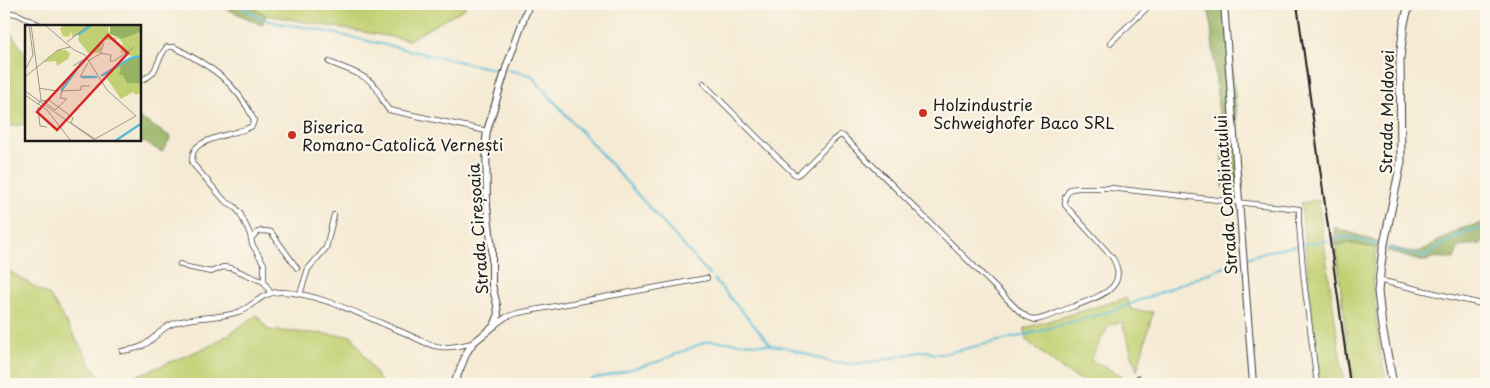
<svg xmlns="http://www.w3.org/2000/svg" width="1490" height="388" viewBox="0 0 1490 388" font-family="'Playpen Sans',sans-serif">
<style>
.green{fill:#c1d072;stroke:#6e7647}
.forest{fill:#98b264;stroke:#5a6740}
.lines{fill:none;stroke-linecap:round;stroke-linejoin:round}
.stream{stroke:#58bcd7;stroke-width:2}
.street-casing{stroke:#3d3b37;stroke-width:6}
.secondary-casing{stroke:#3d3b37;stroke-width:8}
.primary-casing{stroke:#3d3b37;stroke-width:9}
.street{stroke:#fff;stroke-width:4.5}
.secondary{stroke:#fff;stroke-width:6}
.primary{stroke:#fff;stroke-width:7}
.rail{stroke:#1c1c1c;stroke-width:2}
.poi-dot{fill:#c8321e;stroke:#fbf7ec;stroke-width:2}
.labels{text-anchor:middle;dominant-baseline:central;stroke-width:4.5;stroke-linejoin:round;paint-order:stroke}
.poi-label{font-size:16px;fill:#1c1c1c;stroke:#fbf7ec;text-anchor:start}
.street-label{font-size:16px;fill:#1c1c1c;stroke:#fbf7ec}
.inset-river{fill:none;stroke:#58bcd7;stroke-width:2.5}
.inset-road{fill:none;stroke:#9e988a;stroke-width:1}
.view{fill:#d62828;fill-opacity:0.15;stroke:#d62828;stroke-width:2.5}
.inset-edge{fill:none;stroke:#1c1c1c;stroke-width:2.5}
</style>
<rect width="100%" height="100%" fill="#fbf7ec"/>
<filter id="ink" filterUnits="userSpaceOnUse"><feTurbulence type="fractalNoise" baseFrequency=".02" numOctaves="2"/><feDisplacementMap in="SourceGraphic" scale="10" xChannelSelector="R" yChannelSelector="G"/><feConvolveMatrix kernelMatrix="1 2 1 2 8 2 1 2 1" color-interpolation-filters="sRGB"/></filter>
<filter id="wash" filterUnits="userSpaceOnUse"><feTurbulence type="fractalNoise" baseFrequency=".0096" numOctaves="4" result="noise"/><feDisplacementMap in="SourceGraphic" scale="20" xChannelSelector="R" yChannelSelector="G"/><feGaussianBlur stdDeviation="1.12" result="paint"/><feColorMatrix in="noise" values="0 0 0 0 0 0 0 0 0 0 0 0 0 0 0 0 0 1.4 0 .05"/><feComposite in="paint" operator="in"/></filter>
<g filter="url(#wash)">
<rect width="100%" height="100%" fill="#f5ead3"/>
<g class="green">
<path d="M247,4H467L465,8L409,40L266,15Z"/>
<path d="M4,23L26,55V124L4,127Z"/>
<path d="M1318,200L1344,384H1319L1301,203Z"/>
<path d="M1347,243L1376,248L1372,280L1380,353L1387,384H1354L1348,352L1336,245Z"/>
<path d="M4,268L50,296L103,384H4Z"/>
<path d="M1126,298L1132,310L1153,312L1137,371L1122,322L1109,325L1090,360L1123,376L1113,384H1089L1063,370L1026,340L1025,328Z"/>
<path d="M257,315L268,330L352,336L382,384H117L214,344Z"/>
</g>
<g class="forest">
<path d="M216,4H247L266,15L262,25Z"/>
<path d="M1206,4H1227L1243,188L1234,191L1223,188L1224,171L1210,16Z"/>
<path d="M140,118L171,137L162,152L140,140Z"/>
<path d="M1486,222V237L1481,244L1459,246L1454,259L1434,257L1427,261H1420L1387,251L1390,247L1407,251L1419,252L1460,229Z"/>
<path d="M1334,227L1378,242L1376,248L1347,243L1336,245Z"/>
</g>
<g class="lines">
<g class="stream">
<path d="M236,4L260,18L277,23L310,28L497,70H502"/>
<path d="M508,70L531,75L534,79L710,275"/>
<path d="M1333,239L1348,237L1381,246"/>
<path d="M1304,244L1327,241"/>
<path d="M1386,248L1425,257L1442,244L1469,231L1486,227"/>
<path d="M1247,258L1264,252L1298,245"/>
<path d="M714,279L771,345"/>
<path d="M580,384L595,378L603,377L660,361L705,342L711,341L771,345L785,347L834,363L855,364L879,361L918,352L927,351L934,354H942L1025,335L1115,310L1240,261"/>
</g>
</g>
</g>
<g filter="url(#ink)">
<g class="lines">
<g class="street-casing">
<g id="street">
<path d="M4,12L17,14L42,26"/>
<path d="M1110,43L1151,4"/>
<path d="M329,62C343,68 365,74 375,86C381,94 382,103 389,110L487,131"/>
<path d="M140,80C159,76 155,60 167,47H174C210,66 235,80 254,120L252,126L246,129C234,133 203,139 196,148C192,152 192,158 192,163L225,201L234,206L240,213L250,234L252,244L264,264V282L270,292"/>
<path d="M703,83L794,174L797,175L800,173L832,141L840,135L843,136L1019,311L1027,317L1035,320C1048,318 1060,311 1072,307C1095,298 1132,289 1112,257L1065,205V197L1070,189L1079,188H1111L1299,209V224L1304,281L1317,384"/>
<path d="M251,239C258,230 261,230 271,232L297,268"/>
<path d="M180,264L187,267L211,272L223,267L231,268L264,282"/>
<path d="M1378,280L1486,305"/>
<path d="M300,294L308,269L326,248L334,215"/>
<path d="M495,325L506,317L518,313L707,278"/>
<path d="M122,351C129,350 138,349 144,345C153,340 159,331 168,326C189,315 216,320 238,312C256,305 262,291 282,292C320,293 372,320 407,334C418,339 431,347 443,347C453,348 463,345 473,343"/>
<path d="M1138,378L1139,384"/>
</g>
</g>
<g class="secondary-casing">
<g id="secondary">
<path d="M1224,4L1253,384"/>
<path d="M454,384L467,352L473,343L494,326L498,316L497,305L492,285V250L487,206L486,139L487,131L507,65L529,4"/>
</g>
</g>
<g class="primary-casing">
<path id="primary" d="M1393,384L1382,327L1378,291L1383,249L1401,162L1400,58L1404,24L1409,4"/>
</g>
<use href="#street" class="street"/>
<use href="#secondary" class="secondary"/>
<use href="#primary" class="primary"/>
<path class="rail" d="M1297,4L1350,384"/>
</g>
</g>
<g class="poi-dot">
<circle cx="923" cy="113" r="5"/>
<circle cx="292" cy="135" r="5"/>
</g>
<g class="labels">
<g class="poi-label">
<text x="933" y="104">Holzindustrie<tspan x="933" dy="18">Schweighofer Baco SRL</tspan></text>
<text x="302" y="126">Biserica<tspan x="302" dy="18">Romano-Catolică Vernești</tspan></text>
</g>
<g class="street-label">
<text transform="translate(1386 112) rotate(-89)">Strada Moldovei</text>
<text transform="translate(1225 195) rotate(-94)">Strada Combinatului</text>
<text transform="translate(477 229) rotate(-94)">Strada Cireșoaia</text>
</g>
</g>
<g transform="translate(25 25)">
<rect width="116" height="116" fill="#f5ead3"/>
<path d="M38,0H85L83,5L87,12L97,14L116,7V29L109,32L95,27L98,18L94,14L78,15L75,27L64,29L53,15L55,9L47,13L46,6L44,12L38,11L35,4ZM33,25H41L45,29L43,34L32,41L31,36L18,37ZM100,39L96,45L98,50L108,59H116V67L111,70L108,67L96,74L81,52L90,41Z" fill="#c1d072"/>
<path d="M85,0H115L116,7L97,14L85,9ZM116,29V59L102,58L98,50H94L96,40L90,41Z" fill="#98b264"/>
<path class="inset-river" d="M53,10L65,1M76,51L106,33L117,31M56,52H72M36,66L57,37M90,116L117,98"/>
<path class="inset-road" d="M6,0L16,74L13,80M42,17L64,0M75,28L86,30L85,36H89L109,22M63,36L75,29L79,18M48,41L61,33M0,45L8,30L4,0M0,52L33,25L45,22M55,52L63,38M14,63L31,66M0,66L71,116M0,70L22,85L46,116M17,75L30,85L42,74L35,73L37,66L56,65V61H65M16,76L24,75L48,93L46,98L70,114L111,91L82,65L60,30L49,25L20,0M13,82L15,101L22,102"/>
<path class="view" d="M83,10L103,28L32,105L12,87Z"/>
<rect width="116" height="116" class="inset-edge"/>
</g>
<rect width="1490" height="388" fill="none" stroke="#fbf7ec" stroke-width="20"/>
</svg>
